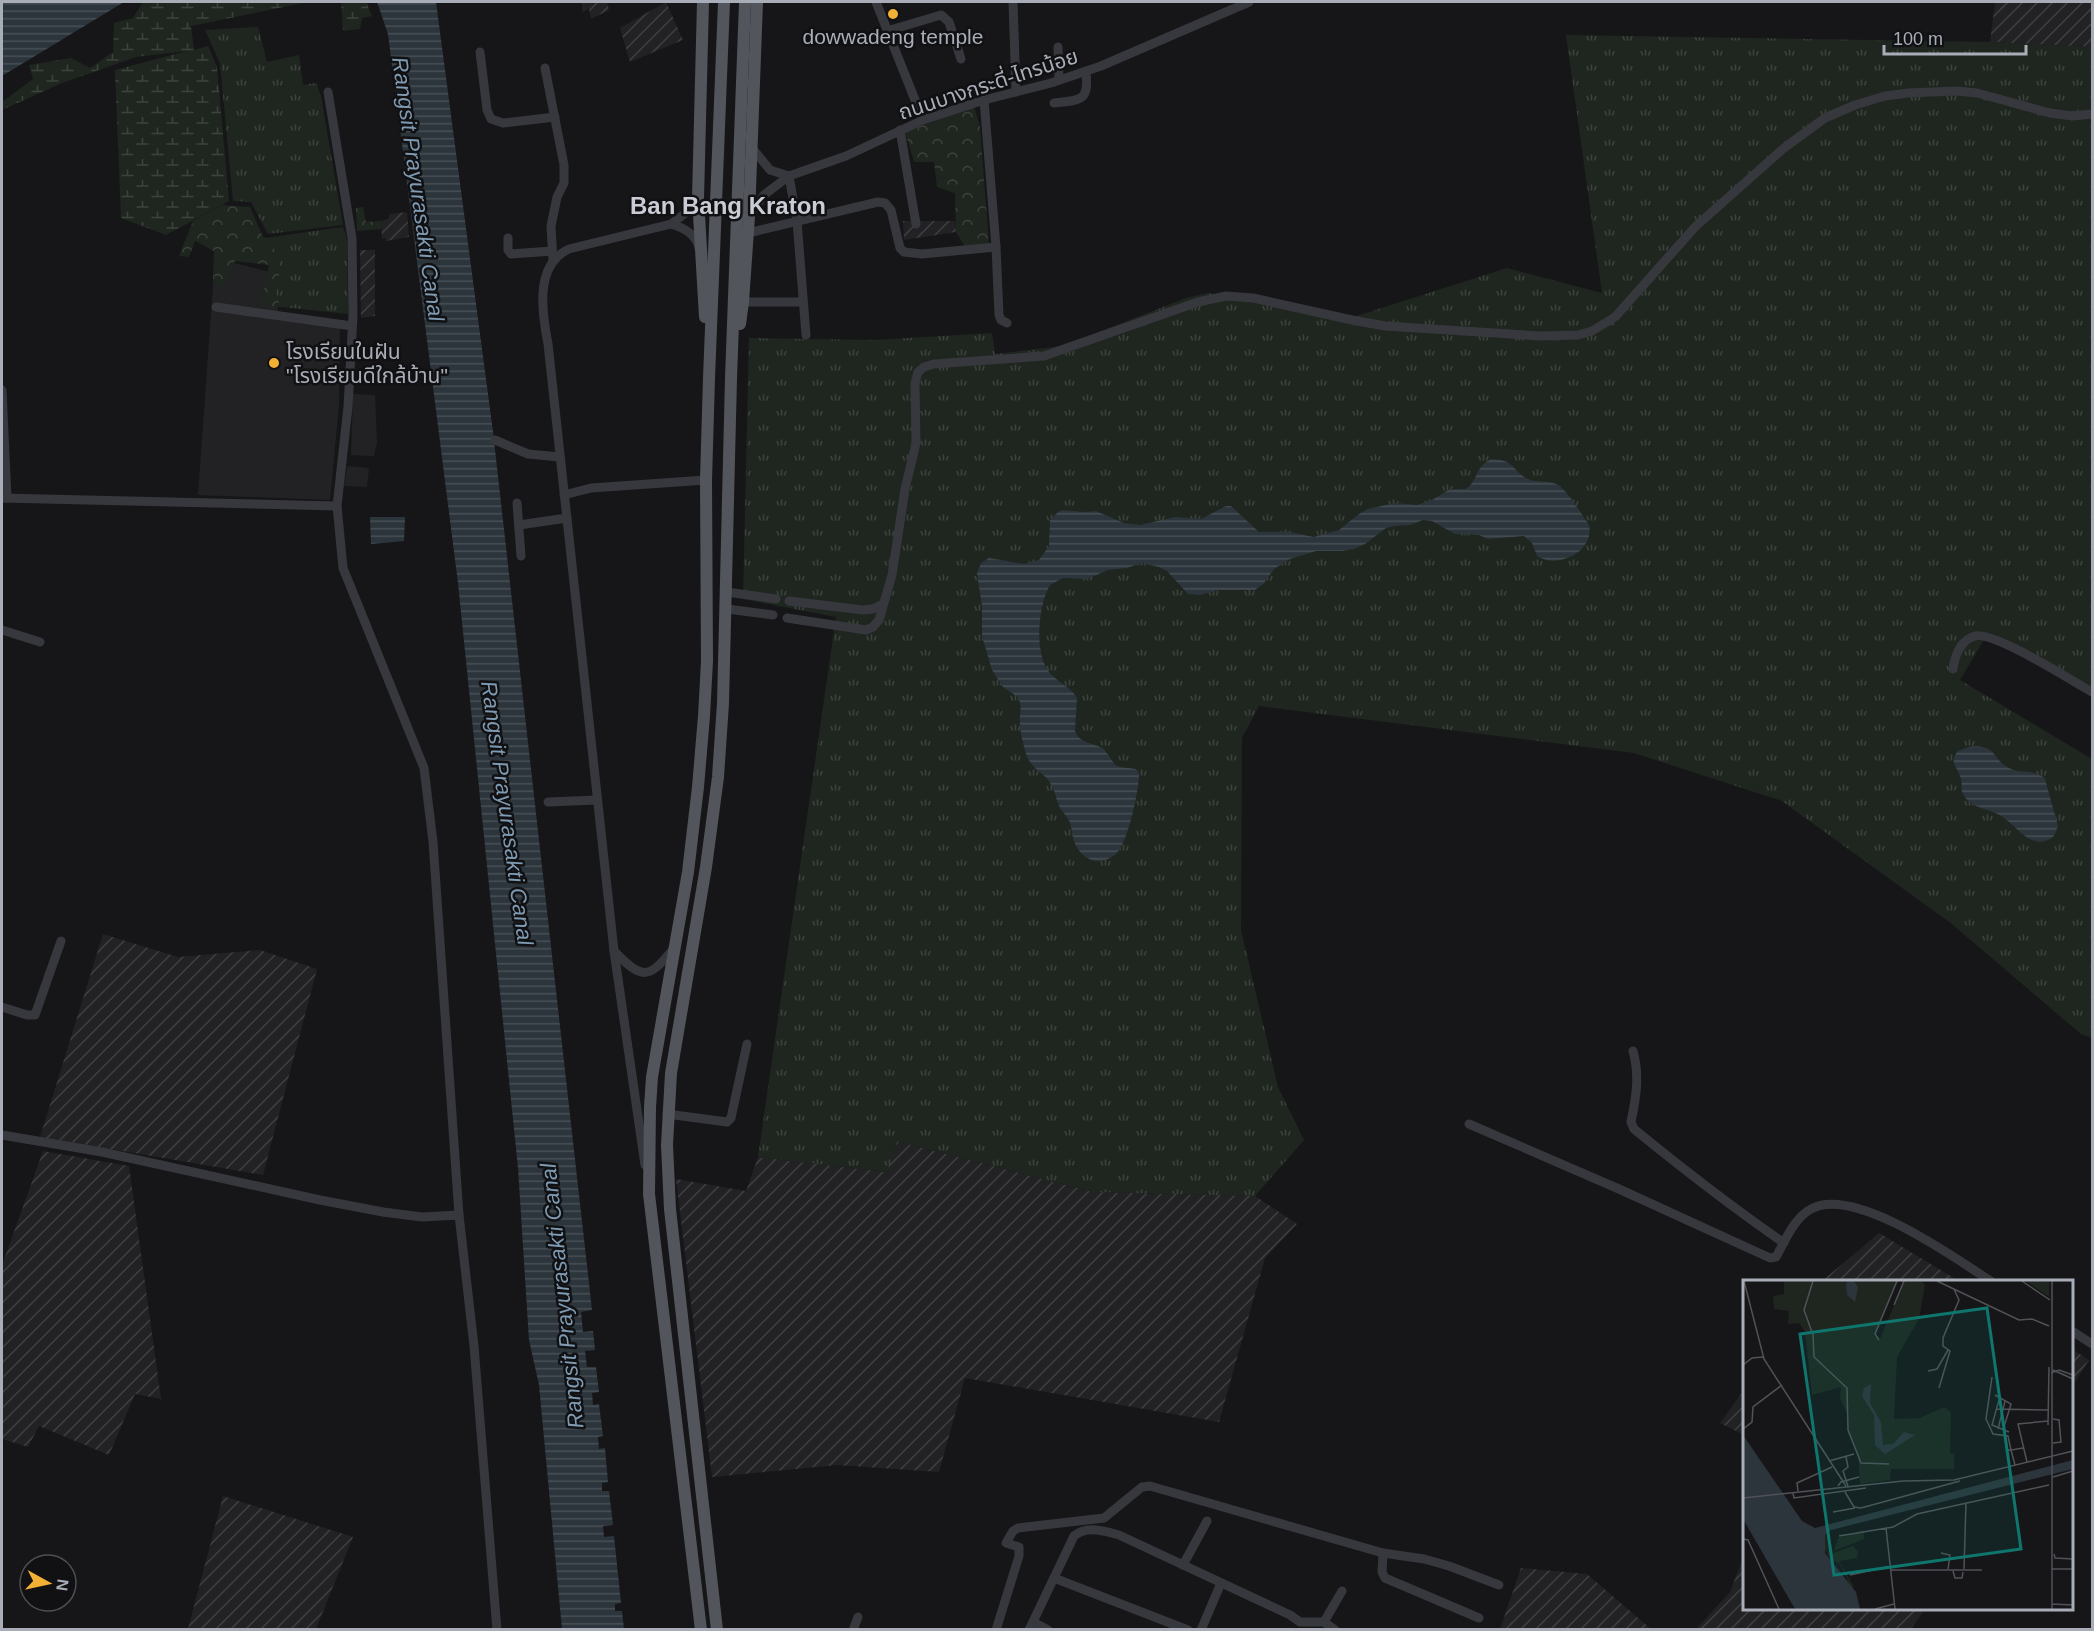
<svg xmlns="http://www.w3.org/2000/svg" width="2094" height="1631" viewBox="0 0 2094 1631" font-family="Arial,'Noto Sans Thai',sans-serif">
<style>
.built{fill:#222225}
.industrial{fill:url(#industrial-furrows)}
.grass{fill:url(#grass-tufts)}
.forest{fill:url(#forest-crowns)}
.wetland{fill:url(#wetland-marsh)}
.water{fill:url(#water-rules)}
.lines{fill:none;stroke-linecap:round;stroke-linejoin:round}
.minor{stroke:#37383d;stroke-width:9}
.major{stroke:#53555c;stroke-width:12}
.poi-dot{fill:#f2b134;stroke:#111113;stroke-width:2}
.labels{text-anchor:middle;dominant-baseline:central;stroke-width:5;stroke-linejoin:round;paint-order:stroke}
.poi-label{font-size:21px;fill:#a8adb8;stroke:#111113}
.street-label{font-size:21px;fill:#a8adb8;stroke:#111113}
.water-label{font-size:22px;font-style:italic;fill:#7f9bb3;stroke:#111113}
.quarter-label{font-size:24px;font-weight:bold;fill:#c9ccd4;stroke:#111113}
.inset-road{fill:none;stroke:#505258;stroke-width:1.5}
.view{fill:#0f766e;fill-opacity:0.15;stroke:#0f766e;stroke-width:3}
.inset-edge{fill:none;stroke:#a8adb8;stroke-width:3}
</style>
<defs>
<pattern id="industrial-furrows" width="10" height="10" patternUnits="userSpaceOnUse" patternTransform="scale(1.5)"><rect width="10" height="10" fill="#222225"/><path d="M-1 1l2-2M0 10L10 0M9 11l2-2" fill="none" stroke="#3f3f43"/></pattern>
<pattern id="grass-tufts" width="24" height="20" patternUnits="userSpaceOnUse" patternTransform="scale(1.5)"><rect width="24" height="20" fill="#1e261f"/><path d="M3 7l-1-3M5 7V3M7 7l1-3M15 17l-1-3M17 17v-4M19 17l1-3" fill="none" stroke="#3c433d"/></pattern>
<pattern id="forest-crowns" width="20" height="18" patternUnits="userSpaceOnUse" patternTransform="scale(1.5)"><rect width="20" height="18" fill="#1e261f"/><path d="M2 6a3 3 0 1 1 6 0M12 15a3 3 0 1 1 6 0" fill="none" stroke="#3c433d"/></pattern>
<pattern id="wetland-marsh" width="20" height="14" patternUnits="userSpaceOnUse" patternTransform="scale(1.5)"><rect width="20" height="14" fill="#1e261f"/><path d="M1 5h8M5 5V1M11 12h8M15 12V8" fill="none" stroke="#3c433d"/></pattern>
<pattern id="water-rules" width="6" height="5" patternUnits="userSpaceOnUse" patternTransform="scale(1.5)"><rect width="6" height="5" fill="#2c353c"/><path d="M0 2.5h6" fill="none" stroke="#485056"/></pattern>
</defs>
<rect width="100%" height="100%" fill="#161618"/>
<g class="built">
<path d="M215,258L277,274L278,315L340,322L339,405L330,500L198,495Z"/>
<path d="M353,394L375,395L377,442L374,456L351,455Z"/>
<path d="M347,466L369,468L367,487L344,486Z"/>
</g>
<g class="industrial">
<path d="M582,2H607L609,10L591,19L589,9L582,12Z"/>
<path d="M666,2L683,40L630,62L620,28Z"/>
<path d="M1995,2H2092V47L1990,42Z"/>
<path d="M407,212L409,237L386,241V238L382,239L381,221L388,219L390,214Z"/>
<path d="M903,221H955L956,232L904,240Z"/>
<path d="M360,250H375V316L361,318Z"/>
<path d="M103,934L178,957L260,950L317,969L263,1175L40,1137Z"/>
<path d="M897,1141L1093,1192L1255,1196L1297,1224L1265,1258L1219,1422L965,1378L939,1472L837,1465L712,1477L676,1179L746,1191L758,1157L886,1172Z"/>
<path d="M43,1151L129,1166L161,1399L135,1394L109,1455L39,1426L28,1447L2,1439V1265Z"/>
<path d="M1879,1233L1959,1281H1822Z"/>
<path d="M2072,1349L2089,1360L2072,1387Z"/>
<path d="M1744,1390V1435L1720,1423Z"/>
<path d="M223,1496L353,1537L316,1629H188Z"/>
<path d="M1744,1555V1608L1925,1609L1911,1629H1696L1730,1592Z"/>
<path d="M1521,1568L1587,1574L1651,1629H1500Z"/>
</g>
<g class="grass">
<path d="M258,27L267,62L299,55L303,85L316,83L321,96L343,225L268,234L251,202L233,201L220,63L205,30Z"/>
<path d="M1566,35L1990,42L2092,47V691L1988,633L1960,680L2092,759V1038L2081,1034L1952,924L1782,801L1634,753L1259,706L1242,738L1241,930L1278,1087L1304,1140L1255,1196L1093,1192L897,1141L887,1172L758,1157L836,617L743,599L749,338L874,340L992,333L995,354L1063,346L1186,298L1207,293L1286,304L1347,319L1507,268L1602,293Z"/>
<path d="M343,227L347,240L348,314L273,306L278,255L264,248L265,238Z"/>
</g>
<g class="forest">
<path d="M974,106L980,127L989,244L966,248L956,232L955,193L937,187L934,162H914L905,132Z"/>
<path d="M222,205L250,207L263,237L266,238C270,244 278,252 279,259C283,278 270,289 281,307L261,305L269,265L235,261L223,289L213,282L214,251L195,241L189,257L179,256L193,221Z"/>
<path d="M363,207L366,222L381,221V229L357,231L356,208Z"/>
</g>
<g class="wetland">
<path d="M143,2H308L191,26L194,50L208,46L217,67L229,201L166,235L121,218L115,70L187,51L136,57L62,83L2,110V102L33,79L29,65L71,58L90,68L113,52L114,23L133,18Z"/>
<path d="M341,2H366L372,16L362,18L360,29L343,31Z"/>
</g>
<g class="water">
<path d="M2,2H124L2,76Z"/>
<path d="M377,2H436L493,432L592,1310L581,1312L583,1332L593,1331L595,1350L585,1351L587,1367H596L599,1392L592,1393L593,1405L599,1404L603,1436L598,1437L599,1449L605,1448L608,1482L602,1483V1491H609L613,1525L603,1526L604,1537L614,1536L621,1603L615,1604V1611H622L624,1629H562L539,1385L529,1340L518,1168L458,583L388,34Z"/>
<path d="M1491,459C1515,460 1510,468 1526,478C1536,484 1548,479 1558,485C1566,489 1583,516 1589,525C1595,551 1558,570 1537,556L1532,543L1524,536L1488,539L1479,535L1455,534L1432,521L1423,520L1410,525L1394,526L1386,528L1365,544L1354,549L1342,551H1316L1290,559L1274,569L1264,583L1255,590H1219L1199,595L1188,594L1167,571L1159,567L1141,563L1127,568L1108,570L1087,579L1063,578L1050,585C1038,605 1034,653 1049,672C1057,682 1070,686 1077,698L1075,731C1081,745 1093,742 1104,749C1118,768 1111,766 1136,769L1139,774C1139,791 1128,841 1117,853C1101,868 1081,861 1074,841C1072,835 1072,829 1070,823C1068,817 1063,813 1060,808C1056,801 1056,793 1052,786C1044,770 1032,773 1025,751C1023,742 1020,733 1020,724C1019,714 1023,706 1018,697L1003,687L992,670L982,636V606L977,573L981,563L989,558L1024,564L1039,560L1049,546L1050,520L1058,512L1062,510L1084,512L1096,511L1124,523L1140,525L1175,517L1201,519L1226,506H1231L1259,532H1289L1314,537L1339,530L1359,514L1368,509L1395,503L1417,505L1432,500L1450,489H1466C1478,481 1474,468 1491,459Z"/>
<path d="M370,517H405L404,541L371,544Z"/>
<path d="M1969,747C1998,744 1991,759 2009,768C2021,775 2034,768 2045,779L2058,826L2054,836C2034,853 2018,828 2003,817C1990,808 1972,810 1963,794C1960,788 1963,782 1960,776C1956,765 1949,762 1958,751Z"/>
</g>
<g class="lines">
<g class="minor">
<path d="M876,2L923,120"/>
<path d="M1013,2L1016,92"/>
<path d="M887,31L941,15L949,22L961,59"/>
<path d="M1058,47L1059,80"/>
<path d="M480,52L487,110L491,119L503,123L555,117"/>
<path d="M545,68L564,165V183L557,197L551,226L553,261"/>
<path d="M328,92L352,238L353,316L348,407L337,506L343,568L424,768L433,842L459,1215L474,1346L497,1630"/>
<path d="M984,100L996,247L999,315L1001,320L1007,323"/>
<path d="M1054,103C1082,100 1089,101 1086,71"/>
<path d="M900,130L916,224"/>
<path d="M752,148L770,170L789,176"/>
<path d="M789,176L797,221L806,335"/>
<path d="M749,216L764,195L789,176L846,156L923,120L984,100L1051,83L1101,66L1249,2"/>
<path d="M671,224C684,228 696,234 699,248"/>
<path d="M748,233L878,202L885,203L891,210L900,248L904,252L922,254L996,247"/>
<path d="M508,238V250L511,254L552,251"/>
<path d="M743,302H803"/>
<path d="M216,307L352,326"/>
<path d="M2,390L7,498"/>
<path d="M495,440L528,454L560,457"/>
<path d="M564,495L591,488L706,480"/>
<path d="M2,498L337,506"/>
<path d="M517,503L521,556"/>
<path d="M519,525L567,518"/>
<path d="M727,592L776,599"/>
<path d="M789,601L863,610L873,609L883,604"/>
<path d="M727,609L773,615"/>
<path d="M787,618L866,630L873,627L879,620L892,575L905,489L916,443L915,383L918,372L924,367L934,364L1044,356L1198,302L1226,296L1253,298L1352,320L1385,326L1541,336L1578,335L1592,331L1615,317L1695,227L1784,148L1825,118L1855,105L1885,96L1908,93L1956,91L1977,93L2050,113L2072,116L2092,114"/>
<path d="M2,630L40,642"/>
<path d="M1953,669C1955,655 1961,640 1975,636C1994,631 2072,681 2092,692"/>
<path d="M548,802L597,800"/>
<path d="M614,951C643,981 649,979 674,948"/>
<path d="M2,1007L27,1015H35L61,941"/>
<path d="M1633,1051C1640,1076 1636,1098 1631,1122L1634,1129C1683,1169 1732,1207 1784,1243"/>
<path d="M667,1114L727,1122L731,1118L747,1044"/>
<path d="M1469,1124L1619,1189L1770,1258L1776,1257C1785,1241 1794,1218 1811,1209C1854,1185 1955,1258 1992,1282"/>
<path d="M2,1135L102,1152L320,1200L383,1212L422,1217L459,1215"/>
<path d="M645,1165L614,951L548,344C542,313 534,265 569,249L671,224L691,209L698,198"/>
<path d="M2072,1331L2092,1344"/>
<path d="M1383,1553L1382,1572L1385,1578L1479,1618"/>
<path d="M1183,1565L1207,1521"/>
<path d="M1054,1578L1188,1630"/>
<path d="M1033,1622L1048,1630"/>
<path d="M1324,1622L1335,1630"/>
<path d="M853,1630L858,1617"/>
<path d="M996,1630L1019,1556V1547L1006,1543L1013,1531L1018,1528L1104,1518L1142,1487L1150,1486L1383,1553L1424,1559L1449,1566L1499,1585"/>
<path d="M1029,1630L1074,1536C1087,1525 1104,1531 1119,1535L1290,1615L1300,1622H1324L1342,1591"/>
<path d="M1201,1630L1221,1583"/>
</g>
<g class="major">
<path d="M703,2L698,198L705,317"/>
<path d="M740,324L743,302L749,216L757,2"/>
<path d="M701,1630L649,1194L650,1107L652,1077L688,872L698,787L704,716L707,661L706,480L709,378L724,2"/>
<path d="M717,1630L670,1209L667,1145L671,1073L706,867L718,777L723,703L731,378L745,2"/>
</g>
</g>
<g class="poi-dot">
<circle cx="893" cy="14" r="6"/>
<circle cx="274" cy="363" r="6"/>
</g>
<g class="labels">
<g class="poi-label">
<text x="893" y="36">dowwadeng temple</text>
<text x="286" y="351" text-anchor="start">โรงเรียนในฝัน<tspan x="286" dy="24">"โรงเรียนดีใกล้บ้าน"</tspan></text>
</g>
<g class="street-label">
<text transform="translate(988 84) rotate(-18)">ถนนบางกระดี่-ไทรน้อย</text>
</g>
<g class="water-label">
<text transform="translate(418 189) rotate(82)">Rangsit Prayurasakti Canal</text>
<text transform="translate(507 813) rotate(82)">Rangsit Prayurasakti Canal</text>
<text transform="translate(562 1296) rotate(-96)">Rangsit Prayurasakti Canal</text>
</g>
<g class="quarter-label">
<text x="728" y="205">Ban Bang Kraton</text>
</g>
</g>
<g transform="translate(1743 1280)">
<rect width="330" height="330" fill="#161618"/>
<path d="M41,1H155L131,56L137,59L161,1H178L182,5L176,39L154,77L151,139L177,138L201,127L208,132L207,173L211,174V189H148L147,200L117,204L115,175L105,152V135L97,118L98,107L69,115L62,52L56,43L45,44L46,31L31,29L30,16L41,14ZM283,1H306V17ZM121,250V259L91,271L95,258Z" fill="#1e261f"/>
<path d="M86,252L90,273L110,266L115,272L114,278L96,281L111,307H108L97,284L86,278L81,268L82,255Z" fill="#1e261f"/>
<path d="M111,1L115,7L112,22L104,15L103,6L104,1ZM128,104L127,123L138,142L140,165L150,164L161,152L172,155L142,174L132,165L131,135L119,116L121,108ZM0,155L59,241L72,248L330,180V189L88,250L82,255V273L113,312L117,329H52L0,239Z" fill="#2c353c"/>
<path class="inset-road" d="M1,1L21,79L103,206M70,1L61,30L70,55L71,77L104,108L105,150L118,183L146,184M194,1L276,40L289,39L306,46M279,1L307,20M309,1V329M151,25L161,1M136,60L132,54L154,1M0,85L9,78L20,77M310,90L330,99M185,91L194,89L205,70M308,93L316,90L330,95M249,97L243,139L250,154L265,156L268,170H263M196,108L207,71L200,66V58L216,20L211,9M252,115L268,124L260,150M256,120L249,145L266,152M253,129L305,130M305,145L306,87M0,149L9,142L10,127L39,105M255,149L262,121M310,163L318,162L316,140L310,139M103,177L105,187L100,191L105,206M86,181L111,174M284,182L275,144L305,141M272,185L268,170L280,168M310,197L330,191M95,206L98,202L116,197M55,211L54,203L89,187M102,212L111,227L118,228L217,201M50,213L51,218L123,208M0,218L160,201L211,200L330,171M90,232L112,228M143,248L152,329M96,256L150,247L174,234L306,205M0,259L5,260L36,329M198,273L207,275L205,289M311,274L312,278L330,279M221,289L223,223M309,289H330M148,290H239M210,291L212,298H219L220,292M107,295L148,286M309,324L330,325M132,329L151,324"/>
<path class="view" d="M244,28L278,269L91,295L57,54Z"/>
<rect width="330" height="330" class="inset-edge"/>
</g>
<rect width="2094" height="1631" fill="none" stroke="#a8adb8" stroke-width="6"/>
<g transform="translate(48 1583) rotate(98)"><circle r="28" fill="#111113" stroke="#4d4f55" stroke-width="1.5"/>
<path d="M0-4.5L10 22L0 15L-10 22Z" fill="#f2b134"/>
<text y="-9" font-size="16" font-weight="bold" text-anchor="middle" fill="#a8adb8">N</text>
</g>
<path d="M1884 45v9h142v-9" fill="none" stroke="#a8adb8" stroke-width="3"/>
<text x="1893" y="45" font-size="18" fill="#a8adb8" stroke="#111113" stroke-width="4.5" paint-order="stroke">100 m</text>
</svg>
